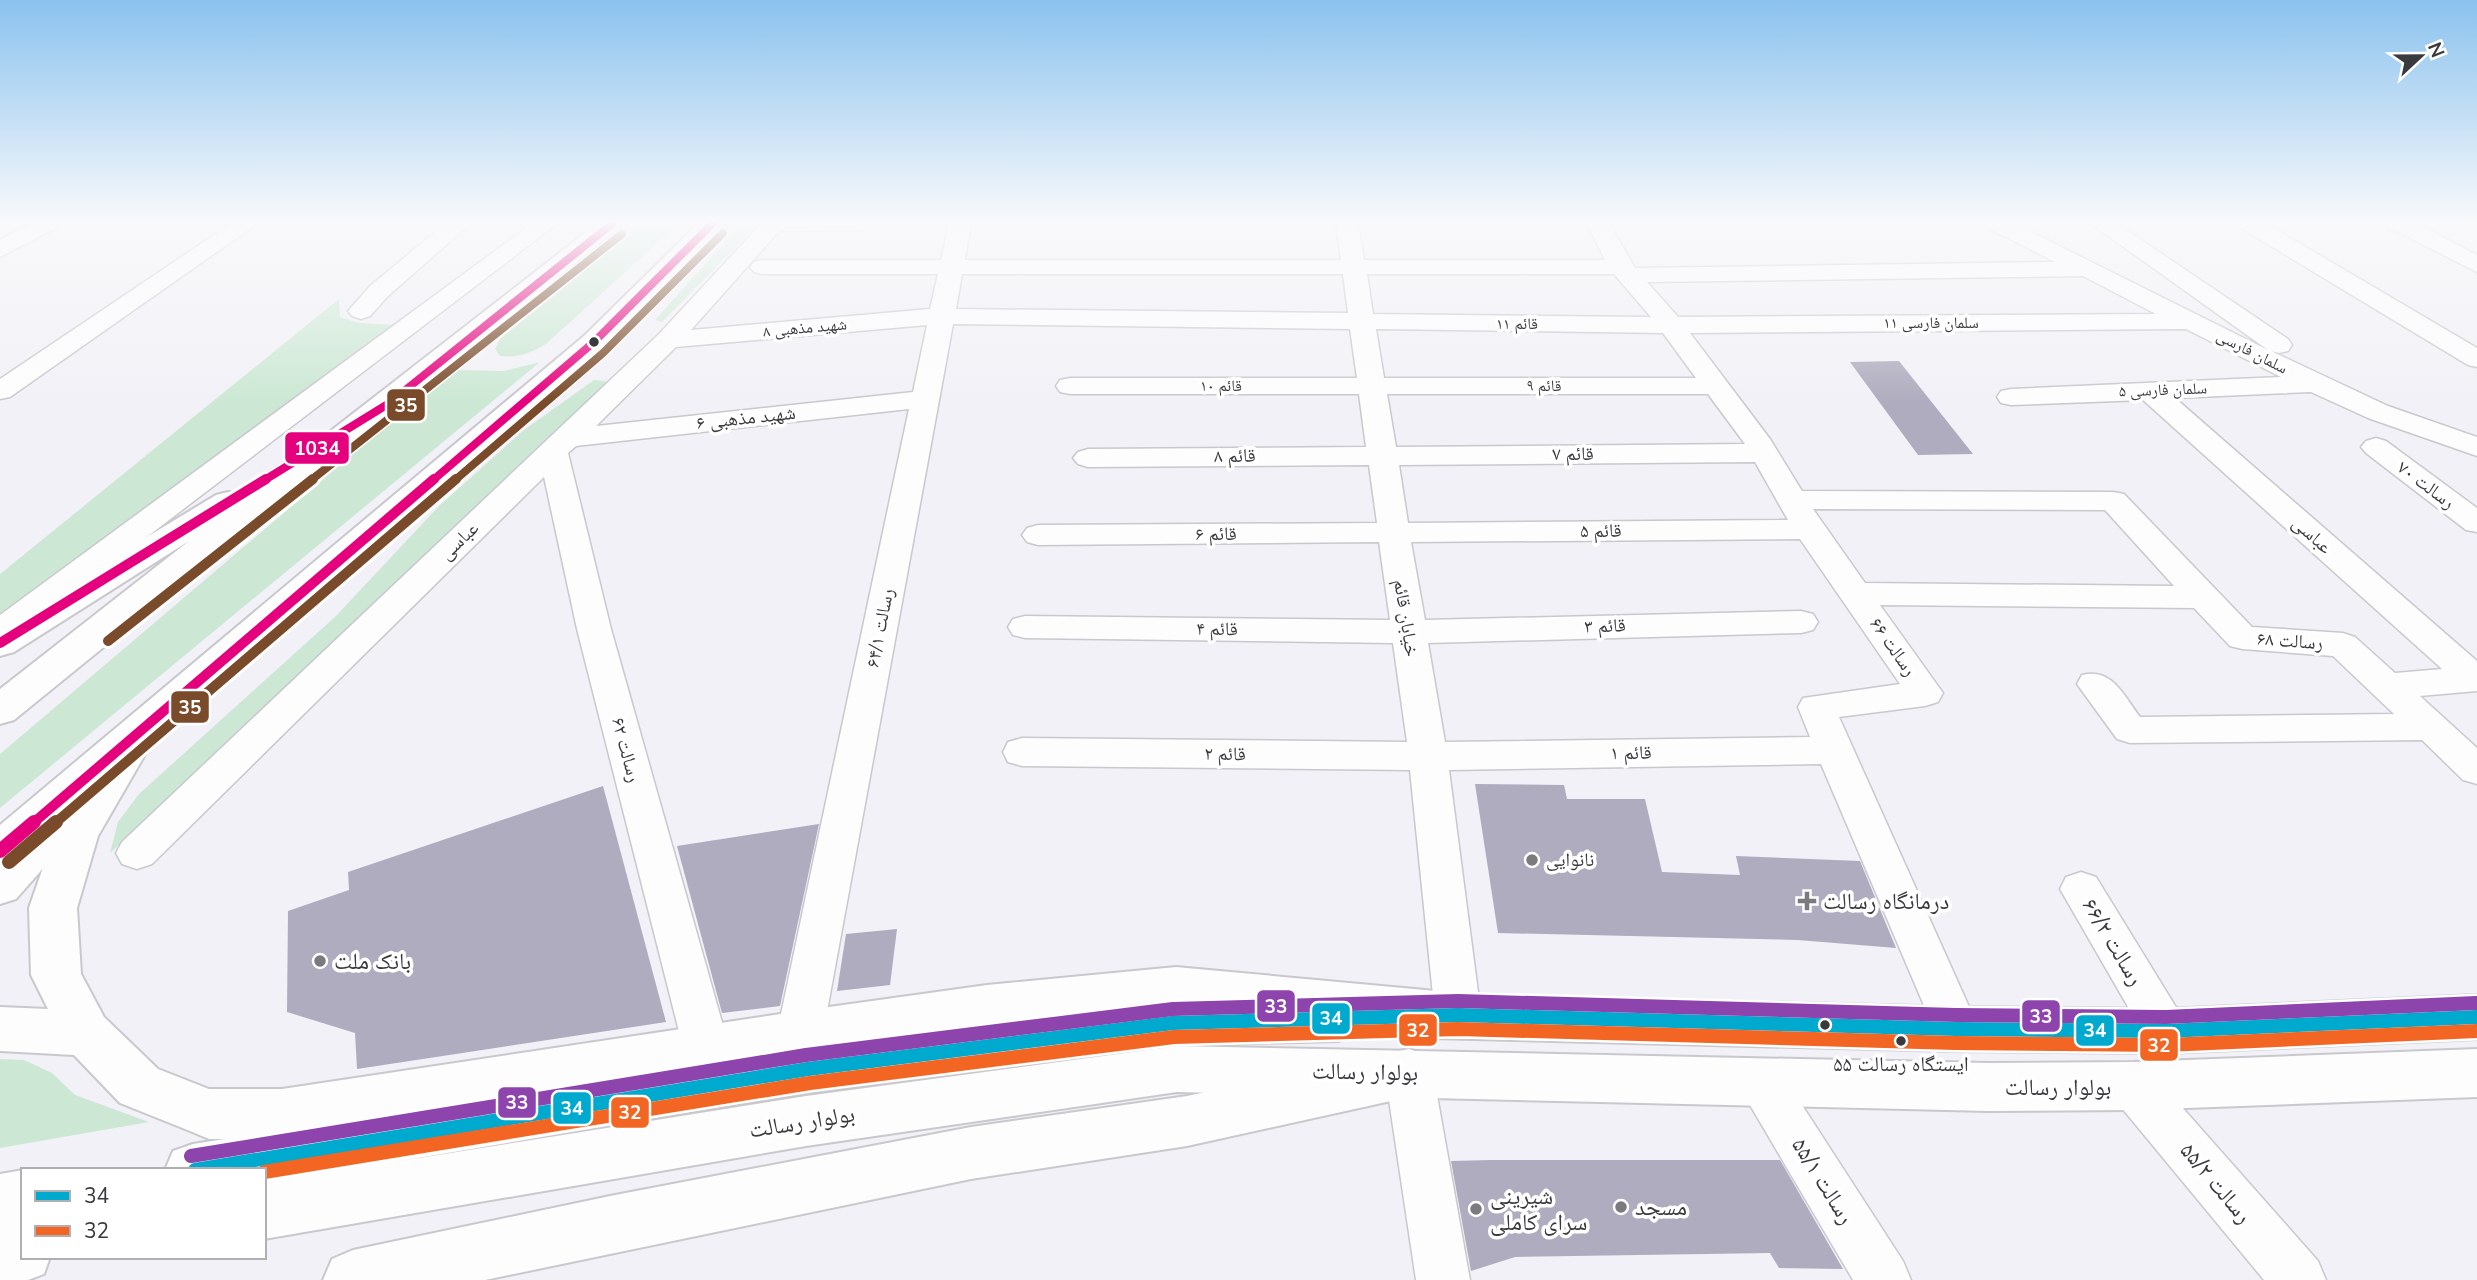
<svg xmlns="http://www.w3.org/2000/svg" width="2477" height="1280" viewBox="0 0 2477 1280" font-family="'Nunito Sans','Noto Naskh Arabic',sans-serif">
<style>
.green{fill:#cce8d4}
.building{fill:#aeacbe}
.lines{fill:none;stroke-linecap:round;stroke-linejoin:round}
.minor-casing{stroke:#c8c8cd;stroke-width:3}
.major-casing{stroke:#c8c8cd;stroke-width:4}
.highway-casing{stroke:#c8c8cd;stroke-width:4}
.minor{fill:#fdfdfe;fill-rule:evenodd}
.major{fill:#fdfdfe;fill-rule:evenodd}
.highway{fill:#fdfdfe;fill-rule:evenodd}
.bus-1-casing{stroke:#fff;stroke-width:19}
.bus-2-casing{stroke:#fff;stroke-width:19}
.bus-3-casing{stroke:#fff;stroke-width:19}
.bus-4-far2-casing{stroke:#fff;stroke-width:11}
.bus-4-far1-casing{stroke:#fff;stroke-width:16}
.bus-4-casing{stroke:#fff;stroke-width:19}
.bus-5-far2-casing{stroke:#fff;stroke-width:11}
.bus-5-far1-casing{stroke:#fff;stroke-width:16}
.bus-5-casing{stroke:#fff;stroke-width:19}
.bus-1{stroke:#00a9ce;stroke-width:14}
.bus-2{stroke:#f26522;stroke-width:14}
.bus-3{stroke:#8e44ad;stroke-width:14}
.bus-4-far2{stroke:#e5007d;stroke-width:8}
.bus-4-far1{stroke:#e5007d;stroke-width:10}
.bus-4{stroke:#e5007d;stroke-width:14}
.bus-5-far2{stroke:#7a4b2a;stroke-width:8}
.bus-5-far1{stroke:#7a4b2a;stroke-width:10}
.bus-5{stroke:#7a4b2a;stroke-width:14}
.bus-dot{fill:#3a3a3e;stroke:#fff;stroke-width:2.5}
.poi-dot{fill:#7a7a7f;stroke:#fff;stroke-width:2.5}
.labels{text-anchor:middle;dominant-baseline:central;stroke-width:7;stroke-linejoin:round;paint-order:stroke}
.far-street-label{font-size:16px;fill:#3a3a3e;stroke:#fff}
.street-label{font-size:19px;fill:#3a3a3e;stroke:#fff}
.poi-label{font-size:19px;fill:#3a3a3e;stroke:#fff;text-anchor:start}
.near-bus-label{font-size:21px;fill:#3a3a3e;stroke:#fff}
.near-poi-label{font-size:23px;fill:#3a3a3e;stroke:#fff;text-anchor:start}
.near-street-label{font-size:23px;fill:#3a3a3e;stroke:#fff}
.line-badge{stroke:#fff;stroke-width:2.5}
.badge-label{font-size:19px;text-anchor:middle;font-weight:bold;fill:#fff}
</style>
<rect width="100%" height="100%" fill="#f1f1f7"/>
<g class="green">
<path d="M644,223H679L546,344C531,353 517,358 500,356L495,349L500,339Z"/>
<path d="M742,223H759L662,322L655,320Z"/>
<path d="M339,299L340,317L359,323L396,325L0,615V574Z"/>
<path d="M540,362L0,808V754L452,370L504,371Z"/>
<path d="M594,380L613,382L110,853L118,822L139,794L336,616L439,506L524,430Z"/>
<path d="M0,1059L24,1060L52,1073L75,1095L149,1122L0,1148Z"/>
</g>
<g class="building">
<path d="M1899,361L1973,454L1918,455L1850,362Z"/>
<path d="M1475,784L1564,785L1567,799H1645L1662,872L1740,875L1736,856L1860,861L1896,948L1798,940L1498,933Z"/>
<path d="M603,786L666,1022L357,1069L355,1033L287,1012L288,911L349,890L348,872Z"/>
<path d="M819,824L780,1006L722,1013L677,846Z"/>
<path d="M897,929L890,985L837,991L846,934Z"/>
<path d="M1491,1160H1780L1843,1269L1779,1268L1770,1253L1515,1257L1471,1271L1451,1161Z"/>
</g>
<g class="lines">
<g class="minor-casing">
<g id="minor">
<path d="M32,223H59L56,228L0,257V240Z"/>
<path d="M232,223H258L10,397L0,399V379Z"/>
<path d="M446,223H471L388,296L370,316L361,319L352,316L348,311L370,286Z"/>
<path d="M533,223H558L12,640L0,643V615Z"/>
<path d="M762,223H870L867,228L859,230L779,231L691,330L930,309L938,274H762L754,272L750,267L754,262L762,260H941L949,223H971L965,260H1341L1336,223H1358L1364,260H1605L1587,223H1609L1635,268L2055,262L1988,228L1985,223H2013L2268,350L2090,223H2116L2288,339L2292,345L2288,351L2279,353L2271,351L2388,406L2477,437V456L2368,418L2311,392L2175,398L2477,661V691L2420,696L2477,748V784L2463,780L2422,740L2130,743L2117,739L2077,684L2082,675C2112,667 2124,696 2140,717L2394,714L2333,656L2242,649L2230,646L2194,608L1880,605L1943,693L1938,702L1925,706L1839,717L1979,1029L1972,1043L1956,1049L1940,1043L1821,764L1449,770L1481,1015L1474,1029L1458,1035L1442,1029L1435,1015L1410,770L1022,766L1008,762L1003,752L1008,742L1022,738L1407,742L1393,643L1025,638L1013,635L1008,627L1013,619L1025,616L1390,620L1379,542L1038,545L1027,542L1022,535L1027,528L1038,525L1377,523L1369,465L1088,467L1078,464L1073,458L1078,452L1088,449L1366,447L1359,394H1070L1060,392L1056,386L1060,380L1070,378H1357L1350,329L953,324L823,1033L816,1047L800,1053L784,1047L777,1033L909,409L576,446L568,453L611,629L729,1047L723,1062L706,1068L689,1062L683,1047L577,629L544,477L152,864L137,869L122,864L116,853L122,842L659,334ZM962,274H1343L1348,313L956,309ZM1367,274H1614L1651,317L1373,314ZM2083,276L2156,314L1678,317L1647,282ZM927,325L913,392L596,426L676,347ZM1376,329L1663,333L1696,378H1384ZM2186,329L2281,377L2011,389L2001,391L1997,397L2001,403L2011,405L2143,400L2442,669L2395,673L2355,637L2343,633L2252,627L2124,494L2113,492L1802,491L1770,439L1690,333ZM1387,394H1708L1745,444L1396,447ZM1755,462L1788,520L1408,523L1399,465ZM1813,509L2105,510L2174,586L1865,583ZM1800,539L1900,684L1803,698L1798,707L1810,737L1445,742L1428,643L1801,633L1813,630L1818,622L1813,614L1801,611L1425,620L1411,542Z"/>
<path d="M2238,223H2265L2477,348V367L2468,365L2241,228Z"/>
<path d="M2387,223H2415L2477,255V272L2390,228Z"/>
<path d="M2376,438L2386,441L2477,508V532L2466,530L2366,453L2361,447L2366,441Z"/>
<path d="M2081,872L2096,877L2182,1017L2189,1031L2182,1045L2166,1051L2150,1045L2060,889L2066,877Z"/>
<path d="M1409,1052L1426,1058L1433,1073L1470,1280H1416L1385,1073L1392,1058Z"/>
<path d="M1761,1061L1778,1068L1903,1261L1911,1280H1853L1737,1083L1744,1068Z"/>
<path d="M2133,1064L2150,1071L2318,1261L2326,1280H2264L2116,1101L2109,1086L2116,1071Z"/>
</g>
</g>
<g class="major-casing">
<g id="major">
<path d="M76,786L91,790L98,802L91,814L16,899L0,904V855L61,790Z"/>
<path d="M1430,994L1956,1007L2166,1009L2477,995V1039L2166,1053L1956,1051L1430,1038L1412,1031L1405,1016L1412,1001Z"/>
<path d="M1338,997L1356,1003L1363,1019L1356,1035L1338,1041L1173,1045L808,1092L394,1162L806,1096L1177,1046L1988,1063L2133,1062L2477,1049V1097L2133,1110L1988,1111L1177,1092L806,1146L264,1239V1170H165L173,1151L193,1144L808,1046L1173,1001Z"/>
<path d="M23,1170V1257H50L44,1274L28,1280H0V1174Z"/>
</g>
</g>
<g class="highway-casing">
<g id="highway">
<path d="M598,223H625L14,720L0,724V689L189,541L14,652L0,656V626L216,495L228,492L240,495L243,499Z"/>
<path d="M699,223H725L604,348L150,746L98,836L77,908L81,974L104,1017L158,1069L209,1089H282L800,1011L987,985L1176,967L1458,993L1476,1000L1483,1015L1476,1030L1458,1037L1176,1009L987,1029L800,1055L282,1139H209L190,1131L120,1103L74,1055L0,1051V1007L48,1009L31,975L29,908L57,827L16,863L0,869V825L584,336Z"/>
<path d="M1409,1049L1428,1056L1435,1073L1428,1090L1409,1097L1187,1146L971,1179L485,1280H323L332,1259L353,1250L610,1196L971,1127L1187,1096Z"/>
</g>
</g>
<use href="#minor" class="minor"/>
<use href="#major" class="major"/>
<use href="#highway" class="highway"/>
<g class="bus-1-casing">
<path id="bus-1" d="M195,1170L808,1069L1173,1023L1458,1015L1956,1029L2166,1031L2477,1017"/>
</g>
<g class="bus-2-casing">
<path id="bus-2" d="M264,1172L810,1083L1174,1037L1458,1029L1956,1043L2166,1045L2477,1031"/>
</g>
<g class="bus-3-casing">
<path id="bus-3" d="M191,1156L806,1055L1173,1009L1458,1001L1956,1015L2166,1017L2476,1003"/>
</g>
<g class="bus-4-far2-casing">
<g id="bus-4-far2">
<path d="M263,481L388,404L613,223"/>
<path d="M432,481L594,342L713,223"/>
</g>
</g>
<g class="bus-4-far1-casing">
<g id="bus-4-far1">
<path d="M0,643L266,479"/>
<path d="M32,824L434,479"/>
</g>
</g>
<g class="bus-4-casing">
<path id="bus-4" d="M0,851L34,822"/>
</g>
<g class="bus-5-far2-casing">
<g id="bus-5-far2">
<path d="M310,481L622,234"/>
<path d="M454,481L603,353L723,233"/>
</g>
</g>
<g class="bus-5-far1-casing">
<g id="bus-5-far1">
<path d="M108,641L313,479"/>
<path d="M54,824L456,479"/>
</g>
</g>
<g class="bus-5-casing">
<path id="bus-5" d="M9,862L56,822"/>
</g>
<use href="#bus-1" class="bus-1"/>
<use href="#bus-2" class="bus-2"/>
<use href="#bus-3" class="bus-3"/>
<use href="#bus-4-far2" class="bus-4-far2"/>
<use href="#bus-4-far1" class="bus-4-far1"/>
<use href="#bus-4" class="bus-4"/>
<use href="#bus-5-far2" class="bus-5-far2"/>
<use href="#bus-5-far1" class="bus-5-far1"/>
<use href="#bus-5" class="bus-5"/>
</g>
<linearGradient id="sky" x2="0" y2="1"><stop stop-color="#8bc2ee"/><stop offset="0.55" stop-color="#f9f9fb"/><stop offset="1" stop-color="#f9f9fb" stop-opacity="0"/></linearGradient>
<rect width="2477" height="402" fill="url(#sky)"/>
<g class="bus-dot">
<circle cx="594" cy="342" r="6"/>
<circle cx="1825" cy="1025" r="6"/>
<circle cx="1901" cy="1041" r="6"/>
</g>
<g class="poi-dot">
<circle cx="1532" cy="860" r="7"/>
<path d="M1803.5 890.5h7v7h7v7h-7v7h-7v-7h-7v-7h7z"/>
<circle cx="320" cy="961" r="7"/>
<circle cx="1621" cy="1207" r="7"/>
<circle cx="1476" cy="1209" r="7"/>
</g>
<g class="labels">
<g class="far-street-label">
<text x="1931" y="323">سلمان فارسی ۱۱</text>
<text x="1517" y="324">قائم ۱۱</text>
<text transform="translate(805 328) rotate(-5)">شهید مذهبی ۸</text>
<text transform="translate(2252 352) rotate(27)">سلمان فارسی</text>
<text x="1221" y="386">قائم ۱۰</text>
<text x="1544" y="386">قائم ۹</text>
<text transform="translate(2163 390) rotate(-2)">سلمان فارسی ۵</text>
</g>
<g class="street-label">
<text transform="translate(746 418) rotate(-6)">شهید مذهبی ۶</text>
<text x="1573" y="454">قائم ۷</text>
<text transform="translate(1235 456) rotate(-1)">قائم ۸</text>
<text transform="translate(2426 485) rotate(37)">رسالت ۷۰</text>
<text transform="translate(1601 531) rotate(-1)">قائم ۵</text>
<text x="1216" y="534">قائم ۶</text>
<text transform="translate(2312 535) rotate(42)">عباسی</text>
<text transform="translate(459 541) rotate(-44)">عباسی</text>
<text transform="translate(1406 618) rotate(81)">خیابان قائم</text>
<text transform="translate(1605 626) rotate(-2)">قائم ۳</text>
<text transform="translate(880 628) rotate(-79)">رسالت ۶۴/۱</text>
<text transform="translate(1217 629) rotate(1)">قائم ۴</text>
<text transform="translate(2290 641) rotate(4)">رسالت ۶۸</text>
<text transform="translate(1893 647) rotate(55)">رسالت ۶۶</text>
<text transform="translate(626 750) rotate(75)">رسالت ۶۲</text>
<text transform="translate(1631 753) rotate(-1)">قائم ۱</text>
<text transform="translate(1225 754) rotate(1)">قائم ۲</text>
</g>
<g class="poi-label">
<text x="1546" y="860">نانوایی</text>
</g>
<g class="near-bus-label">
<text x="1901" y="1064">ایستگاه رسالت ۵۵</text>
</g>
<g class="near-poi-label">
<text x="1823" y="901">درمانگاه رسالت</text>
<text x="334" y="961">بانک ملت</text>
<text x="1490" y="1196">شیرینی<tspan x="1490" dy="26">سرای کاملی</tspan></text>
<text x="1635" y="1207">مسجد</text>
</g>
<g class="near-street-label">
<text transform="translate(2113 942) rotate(59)">رسالت ۶۶/۲</text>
<text transform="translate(1365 1072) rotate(1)">بولوار رسالت</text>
<text x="2058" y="1087">بولوار رسالت</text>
<text transform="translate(802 1122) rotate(-9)">بولوار رسالت</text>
<text transform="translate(1823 1181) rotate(58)">رسالت ۵۵/۱</text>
<text transform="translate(2216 1183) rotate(50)">رسالت ۵۵/۲</text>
</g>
</g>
<g class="line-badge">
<rect x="386" y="388" width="40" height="34" rx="7" fill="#7a4b2a"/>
<rect x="284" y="431" width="66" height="34" rx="7" fill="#e5007d"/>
<rect x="170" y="690" width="40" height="34" rx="7" fill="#7a4b2a"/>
<rect x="1256" y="989" width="40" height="34" rx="7" fill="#8e44ad"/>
<rect x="2021" y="999" width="40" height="34" rx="7" fill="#8e44ad"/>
<rect x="1311" y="1002" width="40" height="33" rx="7" fill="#00a9ce"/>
<rect x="1398" y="1013" width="40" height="34" rx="7" fill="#f26522"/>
<rect x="2075" y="1014" width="40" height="33" rx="7" fill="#00a9ce"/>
<rect x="2139" y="1028" width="40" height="34" rx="7" fill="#f26522"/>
<rect x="497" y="1086" width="40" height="33" rx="7" fill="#8e44ad"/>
<rect x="552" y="1091" width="40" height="34" rx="7" fill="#00a9ce"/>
<rect x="610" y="1096" width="40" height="33" rx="7" fill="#f26522"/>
</g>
<g class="badge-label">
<text x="406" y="412">35</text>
<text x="317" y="455">1034</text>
<text x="190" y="714">35</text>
<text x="1276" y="1013">33</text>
<text x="2041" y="1023">33</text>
<text x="1331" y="1025">34</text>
<text x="1418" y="1037">32</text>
<text x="2095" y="1037">34</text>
<text x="2159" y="1052">32</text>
<text x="517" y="1109">33</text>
<text x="572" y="1115">34</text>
<text x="630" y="1119">32</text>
</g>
<rect x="21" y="1168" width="245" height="91" fill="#ffffff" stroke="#b0b0b2" stroke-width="2"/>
<rect x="35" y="1191" width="35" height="10" fill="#00a9ce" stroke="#b0b0b2" stroke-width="2"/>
<text x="84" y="1203" font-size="21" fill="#3a3a3e">34</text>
<rect x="35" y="1226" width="35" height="10" fill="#f26522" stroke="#b0b0b2" stroke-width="2"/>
<text x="84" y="1238" font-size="21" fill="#3a3a3e">32</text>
<g transform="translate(2421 56) rotate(68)" stroke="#ffffff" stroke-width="5" paint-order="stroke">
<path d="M0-5L12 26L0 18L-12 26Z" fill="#3a3a3e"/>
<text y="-10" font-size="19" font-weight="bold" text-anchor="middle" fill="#3a3a3e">N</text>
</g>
</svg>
